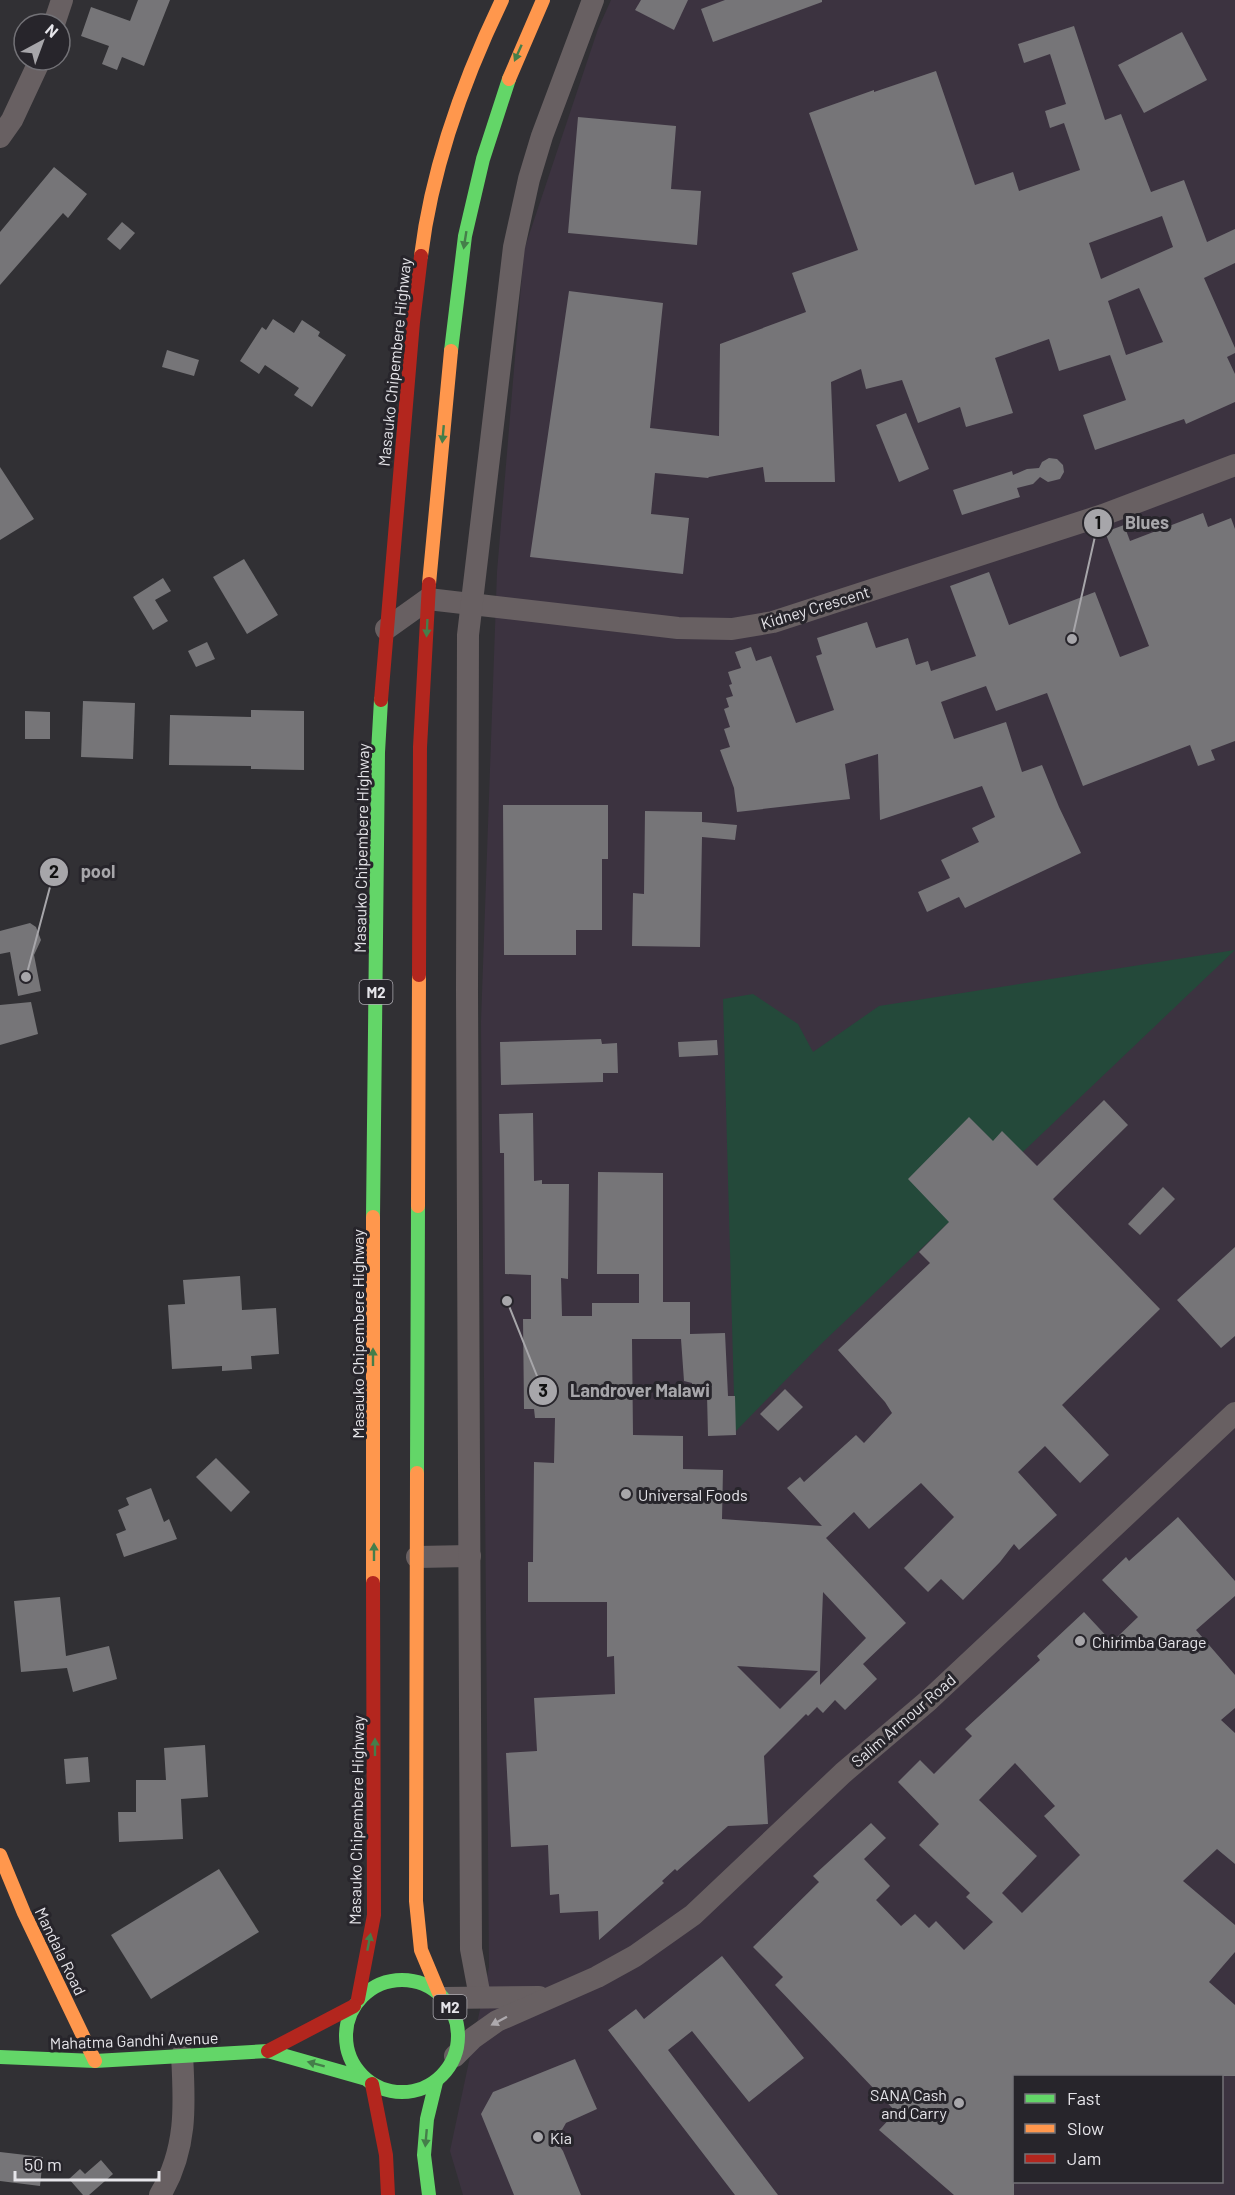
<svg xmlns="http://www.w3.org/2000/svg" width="1235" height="2195" viewBox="0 0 1235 2195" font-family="Barlow,sans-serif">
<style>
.industrial{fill:#3c3340;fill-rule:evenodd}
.green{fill:#24493a}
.building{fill:#767578;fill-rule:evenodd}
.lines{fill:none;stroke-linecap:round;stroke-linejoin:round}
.street{stroke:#686062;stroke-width:22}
.fast{stroke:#63d668;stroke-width:14}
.slow{stroke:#ff974d;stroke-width:14}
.jam{stroke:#b3261e;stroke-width:14}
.oneway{fill:#457e4a}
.oneway2{fill:#ada9ad}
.poi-dot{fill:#a7a6aa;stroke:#27252b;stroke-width:2}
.labels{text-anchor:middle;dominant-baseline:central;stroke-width:6;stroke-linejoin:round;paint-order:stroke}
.shield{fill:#27252b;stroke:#adabb1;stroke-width:1.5}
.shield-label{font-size:15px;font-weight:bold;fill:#e6e5ea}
.street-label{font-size:16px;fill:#e6e5ea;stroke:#27252b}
.poi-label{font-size:16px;fill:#e6e5ea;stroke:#27252b;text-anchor:start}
.leader{fill:none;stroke:#a7a6aa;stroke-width:2}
.callout-dot{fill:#a7a6aa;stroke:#27252b;stroke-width:2}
.mark-label{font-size:18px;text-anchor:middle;font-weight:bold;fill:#111}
.callout-label{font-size:18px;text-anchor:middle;font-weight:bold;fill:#a7a6aa;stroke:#27252b;stroke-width:6;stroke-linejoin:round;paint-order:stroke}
</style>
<rect width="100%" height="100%" fill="#313034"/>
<path class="industrial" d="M611,0H1235V2195H463L450,2151L489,1967L481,1022L497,572L524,250L598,29ZM1014,2076H1222V2182H1014Z"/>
<path class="green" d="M1235,950L820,1345L735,1432L723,999L753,994L798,1024L813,1052L879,1006Z"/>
<g class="building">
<path d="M138,0H170L144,66L122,57L117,70L102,64L109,46L81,36L91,7L130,21Z"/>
<path d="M641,0H688L674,30L635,10Z"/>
<path d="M725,0H822V2L713,42L701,9Z"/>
<path d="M1074,26L1105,120L1121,114L1151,192L1184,180L1207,242L1235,229V263L1204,278L1235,348V353L1227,357L1235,374V402L1186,424L1184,419L1095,450L1083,415L1126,400L1110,355L1059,371L1049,339L995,358L1013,413L966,427L960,407L918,423L902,380L866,389L861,369L831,382L835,482H765L763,467L709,477L708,478L655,473L651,514L689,518L683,574L530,557L569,291L663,303L650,428L719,436L720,344L806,312L792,273L858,250L809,113L874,90V92L936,71L975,185L1013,172L1019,191L1080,170L1064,123L1050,128L1045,111L1066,104L1050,54L1024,63L1018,44ZM1162,216L1173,247L1101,279L1089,243ZM1139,288L1163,342L1126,355L1108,301Z"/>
<path d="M1182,32L1207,80L1144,113L1118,65Z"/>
<path d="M578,117L676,126L671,189L701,191L697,245L568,233Z"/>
<path d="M54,167L87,194L68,218L63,213L0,285V232Z"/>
<path d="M122,222L135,233L120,250L107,239Z"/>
<path d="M273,319L294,333L302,320L320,332L318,336L346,355L312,407L294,395L299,388L265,365L259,374L240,361L262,327L266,330Z"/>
<path d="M167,350L199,360L194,376L162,367Z"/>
<path d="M906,413L929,469L899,482L876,425Z"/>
<path d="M1049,458L1057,459L1063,465L1064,472L1060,479L1048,482L1040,477L1033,484L1017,488L1020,497L962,515L953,490L1012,471L1013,475L1027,469L1039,468L1042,462Z"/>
<path d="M0,467L34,519L0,540Z"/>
<path d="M1203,513L1208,527L1231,518L1235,529V741L1211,750L1215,760L1198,766L1190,745L1083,786L1047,693L996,711L986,686L941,702L954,739L1006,722L1022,772L1042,765L1059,807L1081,853L965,908L959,897L927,912L918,892L950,878L941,860L979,842L972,828L995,817L982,786L880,820L878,754L845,764L850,799L737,812L734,788L720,750L730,747L724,729L730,727L724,709L729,707L726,698L733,696L729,685L732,684L728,672L741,668L735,652L751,647L756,661L771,656L796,723L834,710L816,656L822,654L817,638L867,622L876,648L908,638L916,665L928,661L931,671L976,656L950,586L989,572L1009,625L1095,592L1120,657L1149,646L1105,532L1124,525L1130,541Z"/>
<path d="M244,559L278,615L247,634L213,577Z"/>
<path d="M163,578L171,591L155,600L168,621L153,630L133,597Z"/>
<path d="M207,642L215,659L196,667L188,651Z"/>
<path d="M83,701L135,703L133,759L81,757Z"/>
<path d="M251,710L304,711V770L251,769V766L169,765L170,715L251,717Z"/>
<path d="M25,711L50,712V739H25Z"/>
<path d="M503,805H608V859H602V930H576V955H504Z"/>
<path d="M645,811L702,812V822L737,825L735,840L702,837L700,947L632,946L633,893L644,894Z"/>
<path d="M30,923L36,927L41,940L34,955L41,991L18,996L10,952L0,954V931Z"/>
<path d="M31,1002L38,1034L0,1045V1005Z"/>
<path d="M601,1039L602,1044L617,1043L618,1073H603V1082L501,1085L500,1042Z"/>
<path d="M717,1040L718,1055L679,1057L678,1042Z"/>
<path d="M1104,1100L1128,1125L1053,1199L1160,1309L1062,1405L1109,1455L1080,1483L1045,1446L1018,1472L1057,1515L1019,1550L1014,1544L1000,1562L963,1600L941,1579L928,1592L904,1568L954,1517L921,1483L869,1529L854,1512L826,1538L906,1623L863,1664L877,1679L845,1710L835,1700L823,1713L817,1707L808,1716L806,1714L764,1756L768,1824L728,1826L677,1871L675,1869L662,1881L664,1883L599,1940L598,1911L560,1913L559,1894L550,1895L548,1845L511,1847L506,1753L537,1751L534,1698L615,1694L614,1656L607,1657V1602H528V1562H533L534,1462L554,1463L555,1418H535L534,1409H524L523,1319H531V1275L505,1274L504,1153H500L499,1114L533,1113L534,1181L542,1180V1184H569L568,1279L561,1278L562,1316H592V1303H639V1274H597L598,1172L663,1173V1302H690V1334L725,1333L728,1396H735L736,1435L708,1436L707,1395L693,1396L692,1383L684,1381L681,1339H632L633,1435L683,1436V1469L723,1470L722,1519L822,1526L787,1488L800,1477L804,1482L856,1435L864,1443L892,1413L885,1402L838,1350L930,1263L919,1252L949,1222L908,1179L969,1117L993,1141L1002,1131L1037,1166ZM823,1592L866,1638L820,1685V1670ZM737,1666L818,1671L780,1709Z"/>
<path d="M1163,1187L1175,1199L1140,1235L1128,1224Z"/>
<path d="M1235,1247V1336L1221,1348L1177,1300Z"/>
<path d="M240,1276L242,1310L276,1308L279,1354L251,1356L252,1369L222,1371V1366L172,1369L168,1305L185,1304L183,1280Z"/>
<path d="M785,1389L803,1407L778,1431L760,1414Z"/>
<path d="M216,1458L250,1492L231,1512L196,1477Z"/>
<path d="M151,1488L164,1522L169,1519L177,1539L124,1557L116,1534L126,1530L118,1510L129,1505L126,1498Z"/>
<path d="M1178,1517L1235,1581V1596L1196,1630L1235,1675V1708L1221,1720L1235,1733V1864L1217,1849L1183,1881L1235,1925V1952L1209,1982L1235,2005V2076H1014V2195H954L879,2130L896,2112L775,1985L783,1977L753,1947L819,1882L813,1876L871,1823L886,1838L864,1859L890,1886L876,1900L901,1926L915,1914L929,1928L936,1921L964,1950L993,1922L966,1897L970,1893L919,1845L939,1824L898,1782L920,1760L934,1774L972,1736L965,1729L1040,1660L1037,1656L1084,1612L1112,1642L1138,1617L1102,1580L1126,1557L1129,1561ZM1015,1763L1055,1806L1044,1816L1080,1855L1022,1913L1002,1893L1037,1856L979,1800Z"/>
<path d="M60,1597L66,1656L109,1646L117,1679L73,1692L67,1668L21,1672L14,1601Z"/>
<path d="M205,1745L208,1797L181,1799L183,1839L119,1842L118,1812H136V1780H166L164,1748Z"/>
<path d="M88,1757L90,1782L66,1784L64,1759Z"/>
<path d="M219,1869L259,1932L151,1999L111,1935Z"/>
<path d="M722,1956L804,2058L749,2102L692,2031L668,2050L778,2195H735L608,2030L636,2009L644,2019Z"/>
<path d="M575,2059L597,2109L566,2123L556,2141L563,2151L581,2195H514L481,2114L493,2092Z"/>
<path d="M0,2152L43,2157L40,2186L0,2181Z"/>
<path d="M101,2160L113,2174L89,2195H83L69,2179L80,2169L85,2174Z"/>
</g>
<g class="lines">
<g class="street">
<path d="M54,24L62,0"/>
<path d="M0,137L12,120L40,60"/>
<path d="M386,629L428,599L678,628L732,629L773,622L1103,515L1235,465"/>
<path d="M417,1557L470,1556"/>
<path d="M480,1997L471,1949L467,990L468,635L514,247L529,179L542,136L593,0"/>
<path d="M444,1998L539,1997"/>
<path d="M455,2056L473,2038L497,2021L597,1977L635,1956L693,1915L843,1773L929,1700L1235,1413"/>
<path d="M160,2195C187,2150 185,2106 182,2055"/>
</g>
<g class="fast">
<path d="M451,351L465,236L483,159L509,79"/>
<path d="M373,1217L378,752L381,700"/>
<path d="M417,1473L418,1206"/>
<circle cx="402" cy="2036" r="56"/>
<path d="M0,2057L95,2061L268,2051L363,2078"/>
<path d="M429,2195L424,2155L427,2119L436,2082"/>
</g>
<g class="slow">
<path d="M509,79L543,0"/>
<path d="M421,256C432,166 463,81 502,0"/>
<path d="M429,584L451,351"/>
<path d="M418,1206L419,975"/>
<path d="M373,1217V1583"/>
<path d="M417,1473L416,1901L421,1950L439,1993"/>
<path d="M0,1855L24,1913L95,2061"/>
</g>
<g class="jam">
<path d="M381,700L413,322L421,256"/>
<path d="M419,975L420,747L429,584"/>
<path d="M358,1999L374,1915L373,1583"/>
<path d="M268,2051L354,2006"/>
<path d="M372,2084L386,2155L388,2195"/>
</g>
</g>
<defs><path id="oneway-solid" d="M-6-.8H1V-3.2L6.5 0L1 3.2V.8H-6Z" transform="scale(1.5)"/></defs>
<g class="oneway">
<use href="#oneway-solid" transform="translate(518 53) rotate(114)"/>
<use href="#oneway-solid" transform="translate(465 240) rotate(99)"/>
<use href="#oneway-solid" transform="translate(443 434) rotate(95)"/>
<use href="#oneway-solid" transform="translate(427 628) rotate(93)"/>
<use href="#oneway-solid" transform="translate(373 1357) rotate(-90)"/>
<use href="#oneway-solid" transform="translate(374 1552) rotate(-90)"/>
<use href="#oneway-solid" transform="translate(375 1747) rotate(-90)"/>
<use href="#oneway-solid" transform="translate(369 1942) rotate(-79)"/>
<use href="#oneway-solid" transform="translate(316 2064) rotate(-165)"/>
<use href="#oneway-solid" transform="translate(426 2138) rotate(95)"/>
</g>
<use class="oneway2" href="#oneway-solid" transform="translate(499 2021) rotate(152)"/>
<g class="poi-dot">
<circle cx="626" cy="1494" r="6"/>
<circle cx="1080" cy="1641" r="6"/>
<circle cx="959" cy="2103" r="6"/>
<circle cx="538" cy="2137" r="6"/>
</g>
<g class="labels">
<g class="shield">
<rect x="359.5" y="980" width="33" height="24" rx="4.5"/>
<rect x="433.5" y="1995" width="33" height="24" rx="4.5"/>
</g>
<g class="shield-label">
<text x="376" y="992">M2</text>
<text x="450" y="2007">M2</text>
</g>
<g class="street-label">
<text transform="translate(394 362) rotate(-84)">Masauko Chipembere Highway</text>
<text transform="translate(815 607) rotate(-17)">Kidney Crescent</text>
<text transform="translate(361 848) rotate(-89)">Masauko Chipembere Highway</text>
<text transform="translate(357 1334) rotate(-90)">Masauko Chipembere Highway</text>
<text transform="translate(903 1720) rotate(-41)">Salim Armour Road</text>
<text transform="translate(356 1820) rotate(-89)">Masauko Chipembere Highway</text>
<text transform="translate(61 1951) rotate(64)">Mandala Road</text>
<text transform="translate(134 2040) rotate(-2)">Mahatma Gandhi Avenue</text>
</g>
<g class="poi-label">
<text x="638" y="1494">Universal Foods</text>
<text x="1092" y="1641">Chirimba Garage</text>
<text x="947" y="2094" text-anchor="end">SANA Cash<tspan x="947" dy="18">and Carry</tspan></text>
<text x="550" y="2137">Kia</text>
</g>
</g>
<path class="leader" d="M1072 639L1098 523M26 977L54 872M507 1301L543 1391"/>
<g class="callout-dot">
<circle cx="1072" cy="639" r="6"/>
<circle cx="26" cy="977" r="6"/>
<circle cx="507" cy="1301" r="6"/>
<circle cx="1098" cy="523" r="15"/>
<circle cx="54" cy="872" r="15"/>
<circle cx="543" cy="1391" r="15"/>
</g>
<g class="mark-label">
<text x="1098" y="529">1</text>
<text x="54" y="878">2</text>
<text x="543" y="1397">3</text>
</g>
<g class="callout-label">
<text x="1147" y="529">Blues</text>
<text x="98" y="878">pool</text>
<text x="640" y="1397">Landrover Malawi</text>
</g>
<rect x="1013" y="2075" width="210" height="108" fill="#27252b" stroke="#737277" stroke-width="1.5"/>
<rect x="1025" y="2094" width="30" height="9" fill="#63d668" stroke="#737277" stroke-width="1.5"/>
<text x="1067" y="2105" font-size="18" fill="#e6e5ea">Fast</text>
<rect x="1025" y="2124" width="30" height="9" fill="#ff974d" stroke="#737277" stroke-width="1.5"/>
<text x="1067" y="2135" font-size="18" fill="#e6e5ea">Slow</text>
<rect x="1025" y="2154" width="30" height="9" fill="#b3261e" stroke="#737277" stroke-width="1.5"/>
<text x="1067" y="2165" font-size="18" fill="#e6e5ea">Jam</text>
<g transform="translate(42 42) rotate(41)"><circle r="28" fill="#27252b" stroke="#737277" stroke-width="1.5"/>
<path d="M0-4.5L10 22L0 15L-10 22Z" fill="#a7a6aa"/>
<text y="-9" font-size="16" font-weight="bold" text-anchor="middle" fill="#e6e5ea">N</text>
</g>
<path d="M15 2171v9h144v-9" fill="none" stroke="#e6e5ea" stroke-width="3"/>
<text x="24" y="2171" font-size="18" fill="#e6e5ea" stroke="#27252b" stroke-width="4.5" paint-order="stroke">50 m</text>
</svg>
